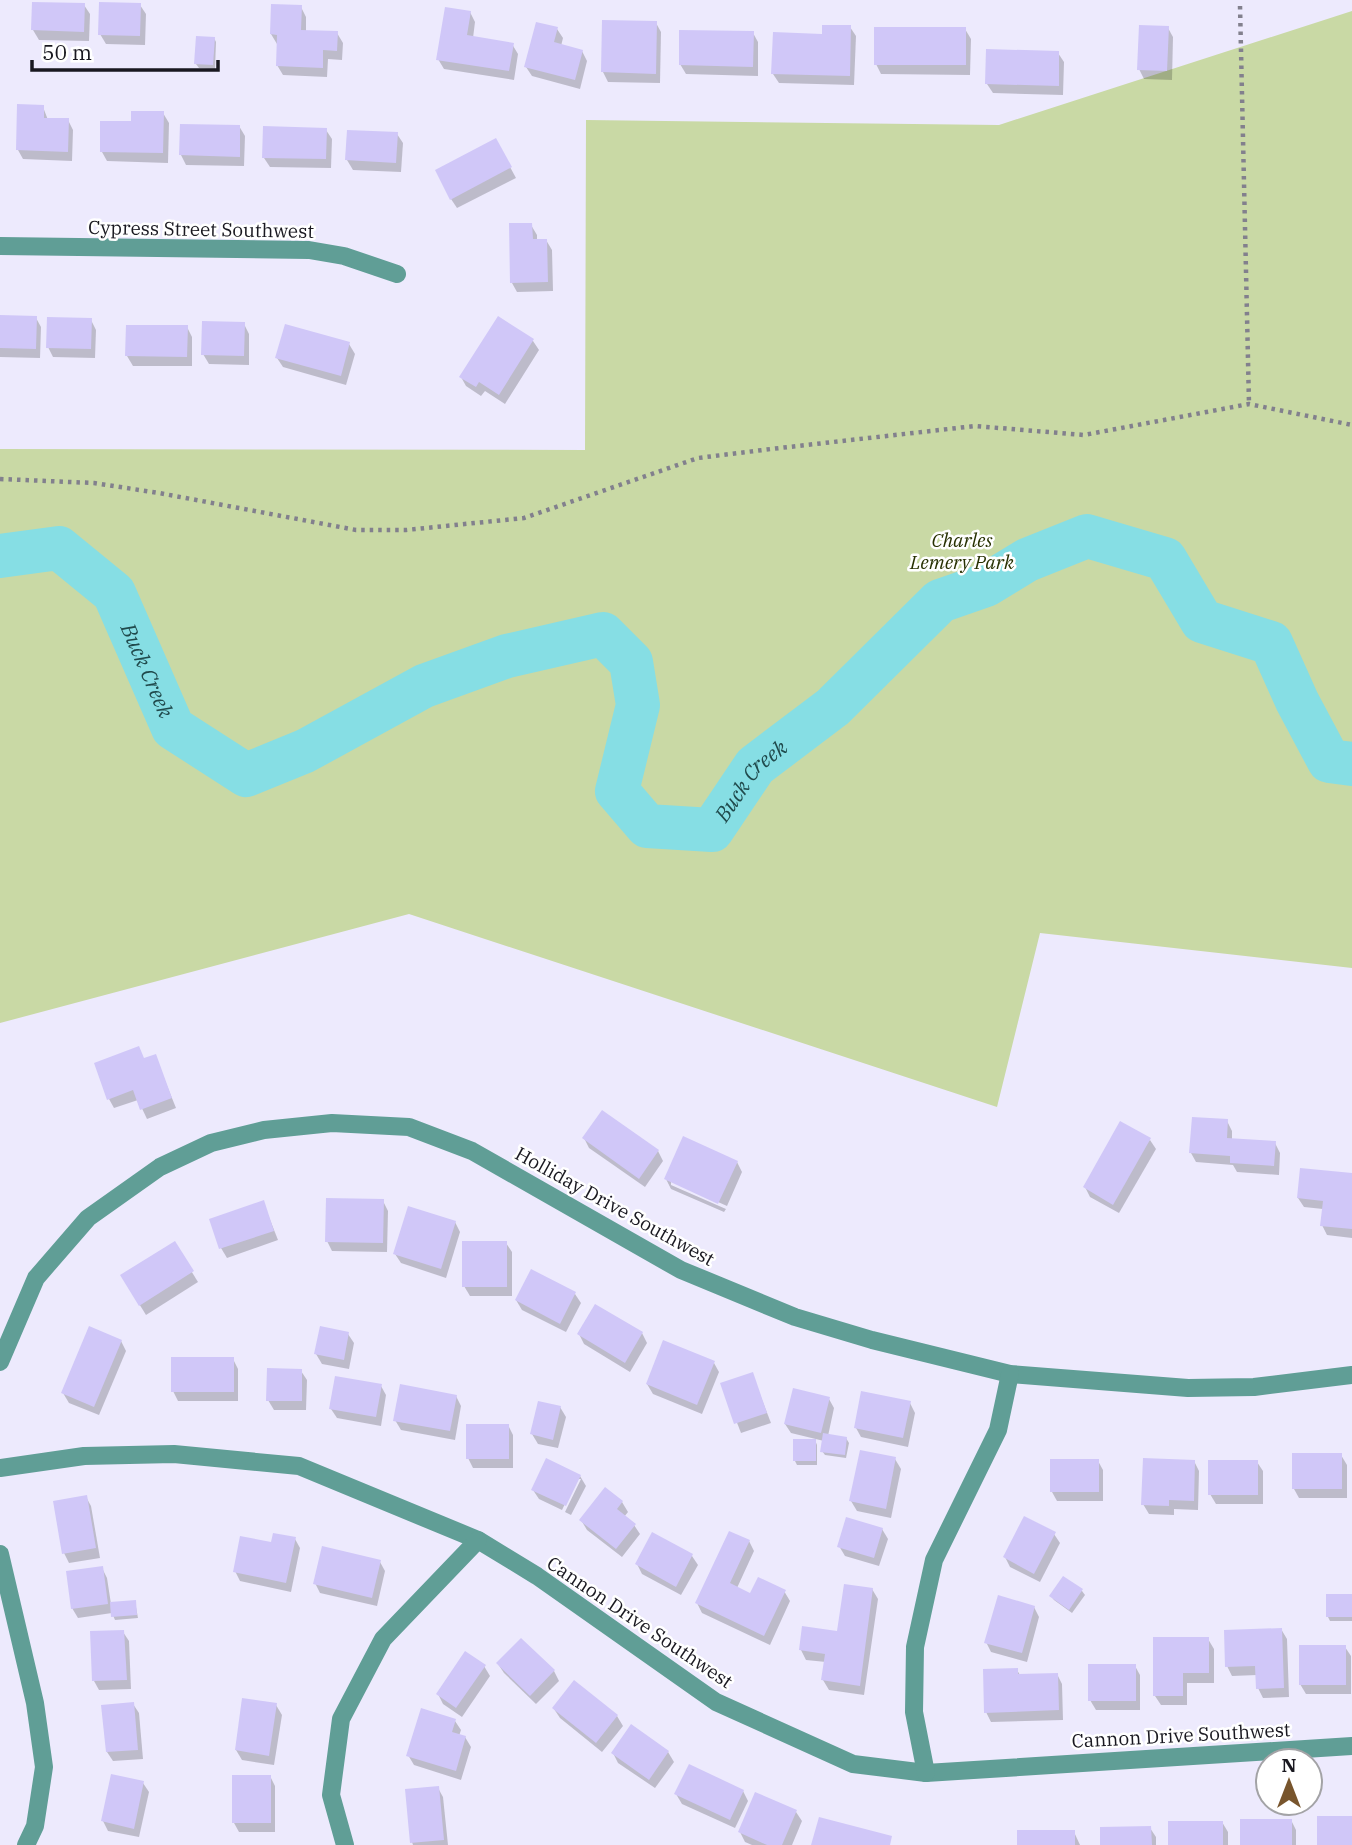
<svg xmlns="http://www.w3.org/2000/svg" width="1352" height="1845" viewBox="0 0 1352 1845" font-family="'IBM Plex Serif',serif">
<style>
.green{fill:#c9d9a5}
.shadow{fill:#0003}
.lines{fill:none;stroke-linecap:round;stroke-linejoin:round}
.river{stroke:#86dee4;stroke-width:44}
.building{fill:#d0c7f8}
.path{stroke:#82808d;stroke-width:4.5;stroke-dasharray:3.5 5;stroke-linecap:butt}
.minor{stroke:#609e96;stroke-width:18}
.labels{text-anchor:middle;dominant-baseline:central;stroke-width:5;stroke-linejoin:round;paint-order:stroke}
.street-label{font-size:19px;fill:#191820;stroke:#fff}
.park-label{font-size:19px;font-style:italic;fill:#273102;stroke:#fff}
.water-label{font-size:21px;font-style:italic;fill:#204a4c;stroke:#fff}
</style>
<rect width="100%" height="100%" fill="#edeafd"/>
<path class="green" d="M1352,11V968L1040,933L997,1107L409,914L0,1023V449L585,450L586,120L999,125Z"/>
<g class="shadow">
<path d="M84,5L90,14L89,41L39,40L33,30Z"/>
<path d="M140,5L146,14L145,45L106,44L100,34Z"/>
<path d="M301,7L306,17V32L337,33L343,43L342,60L328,59L327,77L283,75L277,65V44L271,34Z"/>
<path d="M470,12L475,22L473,38L512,44L518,54L514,80L444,69L438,59Z"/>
<path d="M656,23L661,32L660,83L608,82L603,72Z"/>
<path d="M850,27L856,36L854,85L779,83L773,74L823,35Z"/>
<path d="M1168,28L1173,37L1172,80L1144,79L1139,69Z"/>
<path d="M557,29L563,38L561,46L582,51L587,61L580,89L532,76L526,67Z"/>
<path d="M965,29L971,39L970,75L881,74L876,64Z"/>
<path d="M753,33L758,42V76L686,74L680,64Z"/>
<path d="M214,38L216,42L215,69L199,68L196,64Z"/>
<path d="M1058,53L1064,62L1063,95L993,93L987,84Z"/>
<path d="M43,107L48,120H68L73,130L72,161L23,159L18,150Z"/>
<path d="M163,113L169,123L168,163L107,161L102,152L133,123Z"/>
<path d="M239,126L245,136L244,166L186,165L181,155Z"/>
<path d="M326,130L332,139L331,168L270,167L264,158Z"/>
<path d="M397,134L403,143L401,172L353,170L347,160Z"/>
<path d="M496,141L516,178L457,208L451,199Z"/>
<path d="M531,225L537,235V241L546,240L552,250L553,291L517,292L512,283Z"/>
<path d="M0,317L36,318L41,327L40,358L0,357Z"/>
<path d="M498,318L533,341L539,350L505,404L485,391L481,396L466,386L461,377Z"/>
<path d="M91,320L96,330L95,358L53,357L48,347Z"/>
<path d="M244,324L249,334V365L209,364L203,354Z"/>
<path d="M187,327L192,337V366H133L127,356Z"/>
<path d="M349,344L355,354L346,385L283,367L277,358Z"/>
<path d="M155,1056L176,1108L147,1119L138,1100L114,1108L109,1099L145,1060Z"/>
<path d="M1227,1121L1232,1131V1140L1275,1143L1280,1153L1279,1175L1237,1172L1233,1165L1196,1162L1191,1153Z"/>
<path d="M584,1138L658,1151L663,1161L645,1187L589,1148Z"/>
<path d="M1150,1140L1156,1149L1119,1213L1090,1197L1085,1187Z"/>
<path d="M737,1162L742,1172L727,1206L671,1181V1185L726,1209L724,1212L671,1189L666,1179Z"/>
<path d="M1352,1175V1238L1327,1235L1322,1225L1323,1209L1304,1207L1298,1198Z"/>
<path d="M383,1201L388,1211L387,1252L332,1251L327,1241Z"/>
<path d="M263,1202L278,1240L227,1258L221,1248Z"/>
<path d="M455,1222L460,1232L446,1278L401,1263L395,1254Z"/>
<path d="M174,1243L198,1282L146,1315L122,1276Z"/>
<path d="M506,1243L512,1252V1296H470L464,1286Z"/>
<path d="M575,1294L581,1303L566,1332L522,1310L516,1300Z"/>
<path d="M642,1333L647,1343L630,1372L584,1344L579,1334Z"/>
<path d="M348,1334L354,1343L349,1369L322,1364L316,1354Z"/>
<path d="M121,1341L126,1351L99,1415L69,1403L63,1393Z"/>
<path d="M233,1359L238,1369V1401H178L173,1391Z"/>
<path d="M714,1363L719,1372L702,1414L653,1394L647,1384Z"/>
<path d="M301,1371L307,1380L306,1410H274L268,1400Z"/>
<path d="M752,1374L771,1423L741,1433L722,1384Z"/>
<path d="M381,1386L386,1395L381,1426L337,1418L331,1409Z"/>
<path d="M456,1396L461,1406L455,1440L401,1430L395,1420Z"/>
<path d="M829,1399L834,1408L828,1436L846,1438L849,1443L846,1458L825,1455L822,1451L824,1441L791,1433L785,1424Z"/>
<path d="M910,1403L915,1413L908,1447L861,1437L856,1428Z"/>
<path d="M560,1407L566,1417L558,1448L538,1444L532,1434Z"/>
<path d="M508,1425L513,1435V1468H473L468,1458Z"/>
<path d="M815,1440L817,1445V1465H797L795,1461Z"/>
<path d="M1341,1455L1347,1465V1498H1299L1294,1489Z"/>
<path d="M895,1459L901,1469L891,1518L857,1511L851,1501Z"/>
<path d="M1098,1461L1103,1470V1501H1057L1052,1492Z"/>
<path d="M1194,1461L1199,1471L1198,1510L1174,1509V1515L1149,1514L1143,1504Z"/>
<path d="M1257,1462L1263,1471V1504H1216L1210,1494Z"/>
<path d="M580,1476L586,1486L571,1515L565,1512L581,1479H577L562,1510L539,1499L533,1490Z"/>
<path d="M605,1489L622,1502L628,1512L624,1517L634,1525L640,1534L622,1557L587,1530L581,1520Z"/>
<path d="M86,1497L91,1506L100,1558L69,1563L64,1553Z"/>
<path d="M882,1529L888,1539L879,1566L845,1556L839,1546Z"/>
<path d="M1054,1534L1060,1543L1040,1582L1010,1567L1005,1557Z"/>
<path d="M653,1535L692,1556L698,1565L681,1595L642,1574L637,1564Z"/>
<path d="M295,1539L300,1548L291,1592L240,1581L235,1571L272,1544Z"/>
<path d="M749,1541L754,1551L737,1588L751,1595L784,1591L790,1601L770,1645L702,1613L697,1603Z"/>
<path d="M380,1562L385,1571L377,1606L320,1593L315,1583Z"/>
<path d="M102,1568L107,1578L111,1604L135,1602L138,1618L115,1620L112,1613L78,1618L72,1608Z"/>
<path d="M1064,1578L1082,1591L1085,1595L1072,1613L1054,1600L1051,1596Z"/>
<path d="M872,1589L878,1599L864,1695L829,1690L823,1680L826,1662L806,1660L801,1650L839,1633Z"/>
<path d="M1352,1597V1621H1330L1328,1617Z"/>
<path d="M1034,1607L1039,1617L1027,1662L991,1652L986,1642Z"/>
<path d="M1281,1629L1287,1639L1289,1697L1263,1698L1258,1688L1257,1675L1232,1676L1227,1666Z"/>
<path d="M123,1632L129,1641L131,1689L99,1690L94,1681Z"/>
<path d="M1208,1639L1214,1649V1683H1187V1705H1161L1155,1696Z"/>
<path d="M1345,1647L1351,1656V1694H1306L1300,1684Z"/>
<path d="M498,1664L554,1671L559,1681L536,1704L504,1673Z"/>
<path d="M484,1666L490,1676L462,1717L443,1704L438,1694Z"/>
<path d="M1135,1666L1140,1675V1710H1096L1090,1700Z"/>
<path d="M1017,1670L1020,1675L1057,1674L1062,1684L1063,1720L991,1722L986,1712Z"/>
<path d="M133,1704L139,1713L143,1759L113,1761L107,1752Z"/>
<path d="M276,1705L282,1715L274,1765L242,1760L236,1750Z"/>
<path d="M554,1709L617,1716L623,1726L602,1752L560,1718Z"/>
<path d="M455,1721L461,1730L459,1736L465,1737L471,1747L461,1780L414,1765L408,1755Z"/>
<path d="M631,1726L668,1752L674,1762L655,1788L618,1763L613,1753Z"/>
<path d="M270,1776L275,1786V1832H239L234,1823Z"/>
<path d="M143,1783L149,1792L139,1837L108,1831L103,1821Z"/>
<path d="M438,1788L443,1797L448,1845H413L412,1842Z"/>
<path d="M743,1791L748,1801L735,1828L682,1804L676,1794Z"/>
<path d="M756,1795L796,1812L802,1821L792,1845H752L745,1842L740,1832Z"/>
<path d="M1291,1820L1296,1830V1845H1242Z"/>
<path d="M1222,1822L1228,1832V1845H1170Z"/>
<path d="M1150,1828L1156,1837V1845H1102Z"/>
<path d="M1074,1832L1080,1845H1019Z"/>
</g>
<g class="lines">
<path class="river" id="s1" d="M0,556L59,548L114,593L173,728L246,775L305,751L424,686L507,656L603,634L631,662L638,705L617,791L647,826L712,830L755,766L833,707L940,601L986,585L1027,560L1087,536L1165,559L1202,621L1271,643L1297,701L1329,761L1352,764"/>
</g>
<g class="building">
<path d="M32,2L85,3L84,32L31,30Z"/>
<path d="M99,2L141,3L140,36L98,35Z"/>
<path d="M271,4L302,5L301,30L338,31L337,51L323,50V68L276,66L277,35L270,34Z"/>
<path d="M445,7L471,11L467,35L514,43L509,71L436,60Z"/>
<path d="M602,20L657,21L656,74L601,72Z"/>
<path d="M536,22L558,27L554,42L583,50L575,80L524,67Z"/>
<path d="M822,25H851L850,76L771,74L773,32L822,34Z"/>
<path d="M1139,25L1169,26L1167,71L1137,70Z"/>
<rect x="874" y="27" width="92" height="38"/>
<path d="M679,30L754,31L753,67L679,65Z"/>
<path d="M196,36L215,37L213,65L194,64Z"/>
<path d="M986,49L1059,51V86L985,84Z"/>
<path d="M17,104L44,105V118H69L68,152L16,150Z"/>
<path d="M131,111H164L163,153L100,152V121H131Z"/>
<path d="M180,124L240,125V157L179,155Z"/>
<path d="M263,126L327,128L326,159L262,158Z"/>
<path d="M347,130L398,132L396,163L345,160Z"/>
<path d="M496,138L512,167L450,200L435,170Z"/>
<path d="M509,223H532L533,239H547L548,282L510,283Z"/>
<path d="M0,315L37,316L36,349L0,348Z"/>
<path d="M498,316L534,339L499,395L479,382L476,387L459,377Z"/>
<path d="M47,317L92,318L91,349L46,348Z"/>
<path d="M202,321L245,322L244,356L201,355Z"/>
<path d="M285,324L350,342L341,376L275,358Z"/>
<path d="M126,325H188L187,357L125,356Z"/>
<path d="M139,1046L144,1058L156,1054L172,1098L140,1110L133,1090L107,1100L94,1063Z"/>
<path d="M602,1110L659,1150L639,1179L582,1138Z"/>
<path d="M1192,1117L1228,1119L1227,1138L1276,1141L1274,1166L1230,1163V1156L1189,1153Z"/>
<path d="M1120,1121L1151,1138L1113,1205L1083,1187Z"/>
<path d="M683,1136L738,1161L718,1204L664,1179Z"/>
<path d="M1300,1168L1352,1173V1229L1320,1226L1323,1201L1297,1198Z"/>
<path d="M326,1198L384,1199L383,1243L325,1242Z"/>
<path d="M264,1200L274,1231L219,1249L209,1219Z"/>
<path d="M408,1206L456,1221L441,1269L393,1254Z"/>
<path d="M175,1241L194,1271L139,1306L120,1275Z"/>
<rect x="462" y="1241" width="45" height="46"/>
<path d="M531,1269L576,1292L560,1324L515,1300Z"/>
<path d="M595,1304L643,1332L625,1363L577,1334Z"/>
<path d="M89,1326L122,1340L94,1407L61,1393Z"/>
<path d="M320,1326L349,1332L344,1360L314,1354Z"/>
<path d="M663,1340L715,1361L697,1405L646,1384Z"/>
<rect x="171" y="1357" width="63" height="35"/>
<path d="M267,1368L302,1369V1401H266Z"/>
<path d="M753,1372L767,1413L734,1424L720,1383Z"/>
<path d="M335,1376L382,1384L376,1417L329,1409Z"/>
<path d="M400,1384L457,1395L450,1431L393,1421Z"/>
<path d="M793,1388L830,1397L821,1433L784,1424Z"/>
<path d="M861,1391L911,1401L903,1438L854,1428Z"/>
<path d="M538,1401L561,1406L553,1440L530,1434Z"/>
<rect x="466" y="1424" width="43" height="35"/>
<path d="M823,1433L847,1437L845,1455L820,1452Z"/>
<rect x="793" y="1439" width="23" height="22"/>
<path d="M860,1450L896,1457L886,1509L849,1501Z"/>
<rect x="1292" y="1453" width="50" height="36"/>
<path d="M546,1458L581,1475L566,1506L531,1490Z"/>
<path d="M1143,1458L1195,1460L1194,1501L1169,1500V1506L1141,1505Z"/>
<rect x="1050" y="1459" width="49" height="33"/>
<rect x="1208" y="1460" width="50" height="35"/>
<path d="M605,1487L623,1501L617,1509L636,1524L616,1549L579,1520Z"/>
<path d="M87,1495L96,1548L62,1554L53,1501Z"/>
<path d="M1024,1516L1056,1532L1034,1574L1003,1557Z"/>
<path d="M846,1517L883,1528L874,1558L837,1547Z"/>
<path d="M729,1531L750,1540L730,1583L750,1593L758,1577L786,1590L764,1636L695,1603Z"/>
<path d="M652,1532L693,1554L676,1587L635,1564Z"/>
<path d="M273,1533L296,1537L286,1583L233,1572L240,1536L271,1542Z"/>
<path d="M322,1546L381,1560L372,1598L313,1584Z"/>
<path d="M103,1566L108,1604L71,1609L66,1571Z"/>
<path d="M1063,1576L1083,1589L1069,1610L1049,1596Z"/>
<path d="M844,1584L873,1588L860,1686L821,1680L825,1654L799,1650L802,1626L837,1631Z"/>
<rect x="1326" y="1594" width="26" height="23"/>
<path d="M998,1595L1035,1606L1022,1653L984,1643Z"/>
<path d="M136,1600L137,1615L111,1617L110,1602Z"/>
<path d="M1282,1628L1284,1688L1256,1689L1255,1666L1225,1667L1224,1630Z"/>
<path d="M124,1630L127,1680L92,1681L90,1631Z"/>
<path d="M1153,1637H1209V1673H1183V1696H1153Z"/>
<path d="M521,1638L555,1670L530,1696L496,1663Z"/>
<rect x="1299" y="1645" width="47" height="40"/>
<path d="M465,1651L486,1665L456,1708L436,1694Z"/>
<rect x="1088" y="1664" width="48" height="37"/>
<path d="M1018,1668V1674L1058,1673L1059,1710L984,1713L983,1669Z"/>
<path d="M574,1680L618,1715L596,1743L552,1708Z"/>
<path d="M242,1698L277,1703L269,1756L235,1750Z"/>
<path d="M134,1702L138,1750L106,1752L101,1705Z"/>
<path d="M421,1708L456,1719L452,1732L466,1736L456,1771L406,1756Z"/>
<path d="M631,1724L669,1751L649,1780L611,1753Z"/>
<path d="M689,1764L744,1790L730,1820L674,1794Z"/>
<path d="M111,1774L144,1781L134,1829L101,1821Z"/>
<rect x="232" y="1775" width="39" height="48"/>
<path d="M439,1786L444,1840L410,1843L405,1789Z"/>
<path d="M755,1792L797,1810L782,1845H767L738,1832Z"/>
<rect x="1317" y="1816" width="35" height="29"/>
<path d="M819,1817L892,1836L890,1845H811Z"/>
<rect x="1240" y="1819" width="52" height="26"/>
<rect x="1168" y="1821" width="55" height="24"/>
<path d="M1151,1826L1152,1845H1100V1827Z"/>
<rect x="1017" y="1830" width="58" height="15"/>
</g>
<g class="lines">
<g class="path">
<path d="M1240,6L1249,404"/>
<path d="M0,479L94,483L159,493L356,530H406L524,518L698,458L771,449L975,426L1084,435L1249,404L1352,425"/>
</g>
<g class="minor">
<path d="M0,246L309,250L344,256L397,274"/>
<path d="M0,1362L36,1278L88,1218L160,1167L211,1143L264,1130L332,1123L409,1127L472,1151L681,1270L795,1317L872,1340L1010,1374L1188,1388L1254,1387L1352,1375"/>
<path d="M0,1468L84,1456L174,1454L299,1466L478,1540L537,1576L716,1702L853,1764L926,1773L1352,1746"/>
<path d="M0,1554L35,1703L44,1767L35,1826L26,1845"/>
<path d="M926,1773L914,1712L915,1647L934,1560L998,1430L1010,1374"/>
<path d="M345,1845L331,1795L341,1719L383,1639L478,1540"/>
</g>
</g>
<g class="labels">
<g class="street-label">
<text transform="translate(201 229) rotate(1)">Cypress Street Southwest</text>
<text transform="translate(615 1206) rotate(29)">Holliday Drive Southwest</text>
<text transform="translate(640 1622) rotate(34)">Cannon Drive Southwest</text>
<text transform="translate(1181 1735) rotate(-3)">Cannon Drive Southwest</text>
</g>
<g class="park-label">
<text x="962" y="540">Charles<tspan x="962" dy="22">Lemery Park</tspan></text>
</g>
<g class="water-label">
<text stroke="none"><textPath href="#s1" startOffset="215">Buck Creek</textPath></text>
<text stroke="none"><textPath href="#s1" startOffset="1097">Buck Creek</textPath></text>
</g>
</g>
<g transform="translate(1289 1782)"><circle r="33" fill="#ffffff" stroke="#a3a3a6" stroke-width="2"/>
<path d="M0-5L12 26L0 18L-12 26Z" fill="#78552d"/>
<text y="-10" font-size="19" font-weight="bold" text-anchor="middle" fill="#191820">N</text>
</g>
<path d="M32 60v10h186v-10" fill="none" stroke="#191820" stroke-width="3.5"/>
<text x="42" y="60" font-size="21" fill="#191820" stroke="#ffffff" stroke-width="5" paint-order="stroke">50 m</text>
</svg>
